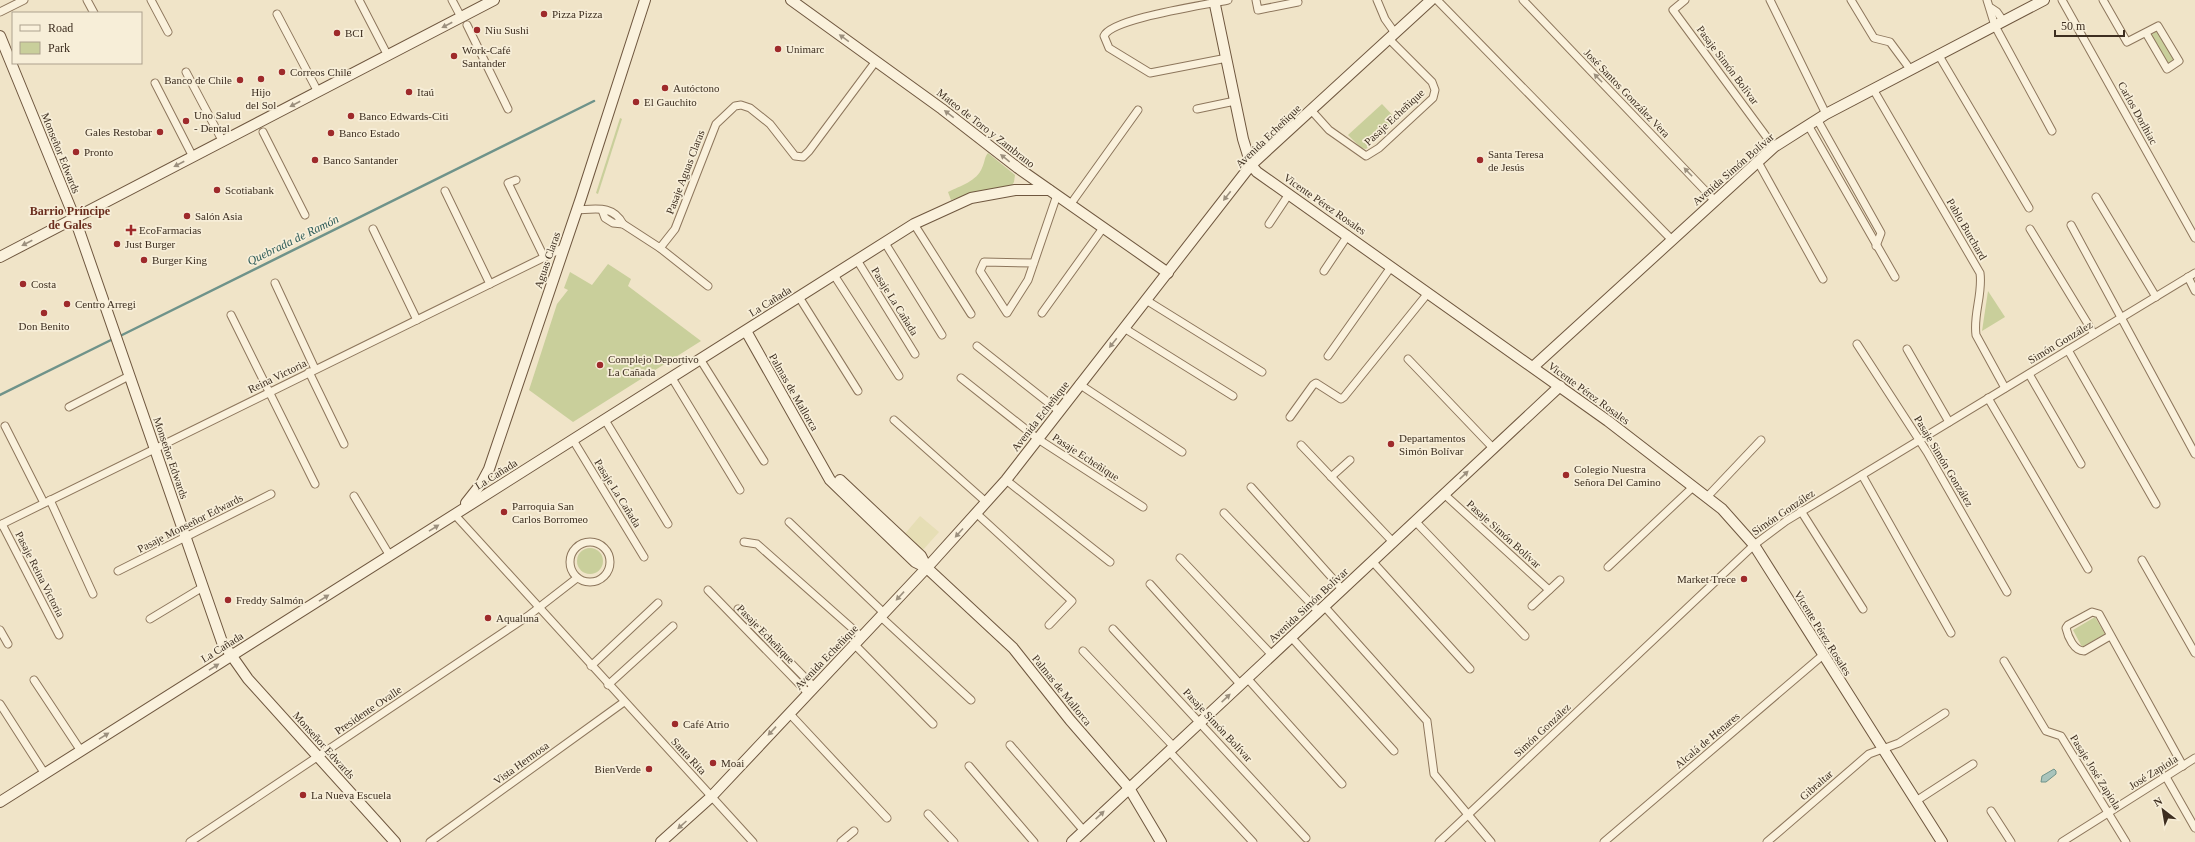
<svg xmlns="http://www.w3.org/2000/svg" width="2195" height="842" viewBox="0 0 2195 842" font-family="'Times New Roman',serif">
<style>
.farmland{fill:#e6deb5}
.green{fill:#c9cf9b}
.water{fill:#a9c4bc;stroke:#6f938a}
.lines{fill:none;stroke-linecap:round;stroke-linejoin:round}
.stream{stroke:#6f938a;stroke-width:2.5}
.street-casing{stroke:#8d765c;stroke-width:9}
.secondary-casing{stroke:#6f573f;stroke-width:12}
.street{stroke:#faf1dc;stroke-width:7}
.secondary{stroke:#faf1dc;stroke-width:10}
.oneway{fill:#9c907e}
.poi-dot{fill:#9e2a2b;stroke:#f7eed8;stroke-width:1.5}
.labels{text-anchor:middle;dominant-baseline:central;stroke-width:3.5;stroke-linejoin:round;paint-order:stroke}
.poi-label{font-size:11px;fill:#3d2e20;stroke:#f7eed8;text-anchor:start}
.street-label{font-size:11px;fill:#3d2e20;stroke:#f7eed8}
.neighbourhood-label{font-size:12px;font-weight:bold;fill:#6b2e1e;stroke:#f7eed8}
.water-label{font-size:12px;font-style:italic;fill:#2f5d5a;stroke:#f7eed8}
</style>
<rect width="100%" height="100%" fill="#f0e4c8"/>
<path class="farmland" d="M920,516L939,532L922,551L904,535Z"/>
<g class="green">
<path d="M2157,31L2175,61L2169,65L2151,35Z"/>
<path d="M1382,104L1397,120L1366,149L1361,148L1348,135Z"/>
<path d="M620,118L622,119L598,194L596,193Z"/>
<path d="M988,153L1015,175L1014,182L1010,188L980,191L951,200L948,192C960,186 977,181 982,168C985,162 984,158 988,153Z"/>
<path d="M608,264L631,279L628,286L701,341L573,422L529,390L557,304L568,290L564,288L570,272L592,285Z"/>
<path d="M1988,291L2005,317L1982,331Z"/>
<circle cx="590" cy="561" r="13"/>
<path d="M2095,617L2105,634L2082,647L2073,630Z"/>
</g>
<path class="water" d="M2054,769L2056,771V774L2046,782H2041L2042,776Z"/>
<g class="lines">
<g class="stream">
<path d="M118,337L594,101"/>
<path d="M0,395L113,339"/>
</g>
<g class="street-casing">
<g id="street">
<path d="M87,0L94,13"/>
<path d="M151,0L168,32"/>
<path d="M359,0L388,56"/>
<path d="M452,0L461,17"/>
<path d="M1256,0L1258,10L1298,2L1297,0"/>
<path d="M1377,0L1385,19L1395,33"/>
<path d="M1437,0L1672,240"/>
<path d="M1523,0L1715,201"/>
<path d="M1685,0L1673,10L1774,147"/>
<path d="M1770,0L1826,114"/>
<path d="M1851,0L1874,38L1890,42L1910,69"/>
<path d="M1987,0L1995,26L2052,131"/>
<path d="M2062,0L2195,238"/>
<path d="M2103,0L2127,42L2158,26L2179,61L2167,69L2146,33"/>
<path d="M1991,8L1997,12L2004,22"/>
<path d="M0,12L24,0"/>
<path d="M277,14L318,92"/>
<path d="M467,25L508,109"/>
<path d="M1938,54L2029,208"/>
<path d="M1227,58L1150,73L1109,48L1104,36C1112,18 1207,5 1228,0"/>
<path d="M186,72L223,142"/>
<path d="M155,83L193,157"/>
<path d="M1873,89L1980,273C1983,294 1973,314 1976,335L2005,388"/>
<path d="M1197,109L1235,101"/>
<path d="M1311,110L1329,130L1366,156L1379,148L1433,98L1435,90L1432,82L1389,39"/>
<path d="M1817,119L1881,233L1876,246"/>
<path d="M1808,125L1895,277"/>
<path d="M263,132L305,215"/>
<path d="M1758,162L1823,279"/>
<path d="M516,180L508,183L544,257"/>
<path d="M445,191L490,284"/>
<path d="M2096,197L2156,297"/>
<path d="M1070,205L1138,110"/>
<path d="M577,210C597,209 613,205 623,224"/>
<path d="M602,210L605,218L613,223L623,224L660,248L675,229L716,124L735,106L741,105L750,108L770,124L795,156L803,157L809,151L876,61"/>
<path d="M914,224L971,314"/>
<path d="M1269,224L1289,194"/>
<path d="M2071,225L2195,454"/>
<path d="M373,229L417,320"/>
<path d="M2030,229L2094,334"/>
<path d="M885,243L942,335"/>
<path d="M660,248L708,286"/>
<path d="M857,260L915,354"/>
<path d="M1034,263L984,262L980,271L1007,313L1028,280L1057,195"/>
<path d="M1324,271L1348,235"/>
<path d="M834,275L899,376"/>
<path d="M2188,277L2195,291"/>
<path d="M275,283L315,369"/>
<path d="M799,297L858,391"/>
<path d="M1146,300L1262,372"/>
<path d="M1042,313L1103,228"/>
<path d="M231,315L315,484"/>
<path d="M1124,328L1233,396"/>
<path d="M1857,344L1927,452L2007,592"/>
<path d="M977,346L1059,411"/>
<path d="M1907,349L1949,422"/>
<path d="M2068,350L2156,504"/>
<path d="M1328,356L1391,267"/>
<path d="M700,359L764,461"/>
<path d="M1408,359L1493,448"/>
<path d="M309,372L344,444"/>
<path d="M2029,374L2081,464"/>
<path d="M672,378L740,490"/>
<path d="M961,378L1038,439L1143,507"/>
<path d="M1079,384L1182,452"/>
<path d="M1988,398L2088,569"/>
<path d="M69,407L129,376"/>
<path d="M1290,417L1313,385L1316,383L1341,399L1344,397L1428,293"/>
<path d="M605,420L668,524"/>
<path d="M894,420L986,502"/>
<path d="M5,426L44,503"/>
<path d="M573,440L644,557"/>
<path d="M1301,445L1393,542"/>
<path d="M1862,475L1951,633"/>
<path d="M1331,477L1350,460"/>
<path d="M1006,480L1110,562"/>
<path d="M1251,487L1342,589"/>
<path d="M1444,494L1549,590"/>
<path d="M354,496L390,556"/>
<path d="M1707,497L1761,440"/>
<path d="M50,500L93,594"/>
<path d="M1801,511L1863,609"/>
<path d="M976,513L1072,601L1049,625"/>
<path d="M1224,513L1318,611"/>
<path d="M455,515L753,842"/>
<path d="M1415,521L1525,636"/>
<path d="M789,522L884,613"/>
<path d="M2,524L59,635"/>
<path d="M0,525L563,248"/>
<path d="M744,542L757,544L862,637"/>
<circle cx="590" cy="562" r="20"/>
<path d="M1180,558L1272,655"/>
<path d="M2142,560L2195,653"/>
<path d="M1372,561L1470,669"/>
<path d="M1608,567L1693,487"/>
<path d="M118,571L271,494"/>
<path d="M1150,584L1240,684"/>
<path d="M708,590L808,693"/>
<path d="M1324,606L1427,721L1434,774L1491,842"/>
<path d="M1532,606L1560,580"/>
<path d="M738,609L814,687"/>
<path d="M881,617L971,700"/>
<path d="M150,619L203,587"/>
<path d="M1113,629L1306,838"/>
<path d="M0,630L8,644"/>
<path d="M2110,636L2084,651C2074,651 2068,637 2066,628L2068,625L2092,612L2099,614L2183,766"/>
<path d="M1291,637L1394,751"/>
<path d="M855,645L933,724"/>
<path d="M1083,651L1174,747"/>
<path d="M2004,661L2046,731L2061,736L2126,842"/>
<path d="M591,666L658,603"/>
<path d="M1247,678L1342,784"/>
<path d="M34,680L81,751"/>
<path d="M608,685L673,626"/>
<path d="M0,704L45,774"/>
<path d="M789,713L887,818"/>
<path d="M1010,745L1084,831"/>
<path d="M1169,751L1253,842"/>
<path d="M969,766L1034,842"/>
<path d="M2166,777L2195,828"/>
<path d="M1916,801L1973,764"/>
<path d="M1991,811L2011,842"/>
<path d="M928,814L954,842"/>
<path d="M190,842L528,616L577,578"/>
<path d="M430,842L624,702"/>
<path d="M841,842L854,831"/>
<path d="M1439,842L1754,545L1786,521L2195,273"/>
<path d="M1604,842L1823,655"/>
<path d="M1767,842L1869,754L1899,743L1945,713"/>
<path d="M2062,842L2195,758"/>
</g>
</g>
<g class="secondary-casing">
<g id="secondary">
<path d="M791,0L942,109L1018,168L1168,273"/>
<path d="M1214,0L1243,139L1251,165L1257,172L1608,421L1722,509L1754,545L1942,842"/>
<path d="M0,36L75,219L222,642L248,679L395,842"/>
<path d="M0,257L494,0"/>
<path d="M746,331L830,480L915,562L927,568L1013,648L1070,720L1129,788L1161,842"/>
<path d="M1533,367L1774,147L1826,114L2044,0"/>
<path d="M840,480L921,556L927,568"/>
<path d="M466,503L481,484L489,469L581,198L645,0"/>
<path d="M0,802L914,224L971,198L1015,190H1049"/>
<path d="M661,842L711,797L933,561L1006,480L1251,165L1431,0"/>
<path d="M1072,842L1560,386"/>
</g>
</g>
<use href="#street" class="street"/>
<use href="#secondary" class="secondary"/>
</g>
<defs><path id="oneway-solid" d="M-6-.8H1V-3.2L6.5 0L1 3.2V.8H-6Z"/></defs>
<g class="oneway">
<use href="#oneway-solid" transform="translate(447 25) rotate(152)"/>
<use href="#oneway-solid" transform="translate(844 38) rotate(-144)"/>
<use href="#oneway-solid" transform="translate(1598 78) rotate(-134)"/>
<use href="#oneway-solid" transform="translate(295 104) rotate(152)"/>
<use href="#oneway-solid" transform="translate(949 114) rotate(-143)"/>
<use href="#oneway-solid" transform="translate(1005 158) rotate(-141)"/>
<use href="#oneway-solid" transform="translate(179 164) rotate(152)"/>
<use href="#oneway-solid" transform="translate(1688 172) rotate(-134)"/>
<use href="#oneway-solid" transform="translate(1227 196) rotate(128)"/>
<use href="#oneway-solid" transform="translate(27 243) rotate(153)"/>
<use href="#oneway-solid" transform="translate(1113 343) rotate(129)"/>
<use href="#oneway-solid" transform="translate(1464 475) rotate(-43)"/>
<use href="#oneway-solid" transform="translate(434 528) rotate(-32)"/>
<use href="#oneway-solid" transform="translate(959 533) rotate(132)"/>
<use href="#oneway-solid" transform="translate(900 596) rotate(133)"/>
<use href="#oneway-solid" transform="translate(324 598) rotate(-32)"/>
<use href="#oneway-solid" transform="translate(214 667) rotate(-32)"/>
<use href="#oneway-solid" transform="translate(1226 698) rotate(-43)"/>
<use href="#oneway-solid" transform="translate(772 731) rotate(133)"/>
<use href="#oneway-solid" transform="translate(104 736) rotate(-32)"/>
<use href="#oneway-solid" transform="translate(1100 815) rotate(-43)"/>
<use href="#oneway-solid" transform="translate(682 825) rotate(138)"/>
</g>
<g class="poi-dot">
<circle cx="544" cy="14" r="4"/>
<circle cx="477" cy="30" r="4"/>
<circle cx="337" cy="33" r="4"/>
<circle cx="778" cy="49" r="4"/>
<circle cx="454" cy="56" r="4"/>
<circle cx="282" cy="72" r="4"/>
<circle cx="261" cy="79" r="4"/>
<circle cx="240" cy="80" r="4"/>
<circle cx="665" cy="88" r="4"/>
<circle cx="409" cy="92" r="4"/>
<circle cx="636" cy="102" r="4"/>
<circle cx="351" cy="116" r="4"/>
<circle cx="186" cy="121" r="4"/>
<circle cx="160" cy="132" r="4"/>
<circle cx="331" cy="133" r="4"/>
<circle cx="76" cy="152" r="4"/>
<circle cx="315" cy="160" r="4"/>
<circle cx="1480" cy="160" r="4"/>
<circle cx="217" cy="190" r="4"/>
<circle cx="187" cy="216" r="4"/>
<path d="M129 224h4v4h4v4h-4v4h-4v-4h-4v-4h4z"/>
<circle cx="117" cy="244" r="4"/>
<circle cx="144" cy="260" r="4"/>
<circle cx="23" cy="284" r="4"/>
<circle cx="67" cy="304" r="4"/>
<circle cx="44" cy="313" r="4"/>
<circle cx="600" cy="365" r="4"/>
<circle cx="1391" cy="444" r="4"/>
<circle cx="1566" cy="475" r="4"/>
<circle cx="504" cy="512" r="4"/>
<circle cx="1744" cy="579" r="4"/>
<circle cx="228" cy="600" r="4"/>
<circle cx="488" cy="618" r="4"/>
<circle cx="675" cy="724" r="4"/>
<circle cx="713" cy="763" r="4"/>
<circle cx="649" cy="769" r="4"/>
<circle cx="303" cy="795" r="4"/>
</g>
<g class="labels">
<g class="poi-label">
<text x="552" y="14">Pizza Pizza</text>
<text x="485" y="30">Niu Sushi</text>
<text x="345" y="33">BCI</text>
<text x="786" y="49">Unimarc</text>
<text x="462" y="50">Work-Café<tspan x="462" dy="13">Santander</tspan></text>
<text x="290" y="72">Correos Chile</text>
<text x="232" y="80" text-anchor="end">Banco de Chile</text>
<text x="673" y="88">Autóctono</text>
<text x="261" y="92" text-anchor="middle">Hijo<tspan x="261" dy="13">del Sol</tspan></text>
<text x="417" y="92">Itaú</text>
<text x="644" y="102">El Gauchito</text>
<text x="194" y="115">Uno Salud<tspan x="194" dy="13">- Dental</tspan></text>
<text x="359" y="116">Banco Edwards-Citi</text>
<text x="152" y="132" text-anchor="end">Gales Restobar</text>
<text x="339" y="133">Banco Estado</text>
<text x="84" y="152">Pronto</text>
<text x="1488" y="154">Santa Teresa<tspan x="1488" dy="13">de Jesús</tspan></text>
<text x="323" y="160">Banco Santander</text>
<text x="225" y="190">Scotiabank</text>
<text x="195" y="216">Salón Asia</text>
<text x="139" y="230">EcoFarmacias</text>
<text x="125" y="244">Just Burger</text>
<text x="152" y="260">Burger King</text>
<text x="31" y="284">Costa</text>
<text x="75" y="304">Centro Arregi</text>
<text x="44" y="326" text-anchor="middle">Don Benito</text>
<text x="608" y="359">Complejo Deportivo<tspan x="608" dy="13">La Cañada</tspan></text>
<text x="1399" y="438">Departamentos<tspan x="1399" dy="13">Simón Bolívar</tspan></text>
<text x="1574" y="469">Colegio Nuestra<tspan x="1574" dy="13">Señora Del Camino</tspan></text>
<text x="512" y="506">Parroquia San<tspan x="512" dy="13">Carlos Borromeo</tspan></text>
<text x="1736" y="579" text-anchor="end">Market Trece</text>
<text x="236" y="600">Freddy Salmón</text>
<text x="496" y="618">Aqualuna</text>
<text x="683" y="724">Café Atrio</text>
<text x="721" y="763">Moai</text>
<text x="641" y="769" text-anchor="end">BienVerde</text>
<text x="311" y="795">La Nueva Escuela</text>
</g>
<g class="street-label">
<text transform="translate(1728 65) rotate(53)">Pasaje Simón Bolívar</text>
<text transform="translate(1627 93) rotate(46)">José Santos González Vera</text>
<text transform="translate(2138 113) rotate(61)">Carlos Dorlhiac</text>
<text transform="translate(1394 117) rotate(-43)">Pasaje Echeñique</text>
<text transform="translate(986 128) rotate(38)">Mateo de Toro y Zambrano</text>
<text transform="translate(1268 136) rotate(-44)">Avenida Echeñique</text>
<text transform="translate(61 153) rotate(68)">Monseñor Edwards</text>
<text transform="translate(1733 169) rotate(-41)">Avenida Simón Bolívar</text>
<text transform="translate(685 172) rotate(-69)">Pasaje Aguas Claras</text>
<text transform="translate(1325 204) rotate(35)">Vicente Pérez Rosales</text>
<text transform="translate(1967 229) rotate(60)">Pablo Burchard</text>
<text transform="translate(547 260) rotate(-71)">Aguas Claras</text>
<text transform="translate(770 301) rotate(-32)">La Cañada</text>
<text transform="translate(895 301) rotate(58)">Pasaje La Cañada</text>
<text transform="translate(2060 342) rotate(-31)">Simón González</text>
<text transform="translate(277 376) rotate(-26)">Reina Victoria</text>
<text transform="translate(794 392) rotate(60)">Palmas de Mallorca</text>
<text transform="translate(1589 393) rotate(36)">Vicente Pérez Rosales</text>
<text transform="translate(1040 416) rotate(-52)">Avenida Echeñique</text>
<text transform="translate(1086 457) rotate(33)">Pasaje Echeñique</text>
<text transform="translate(171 458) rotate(71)">Monseñor Edwards</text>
<text transform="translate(1944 461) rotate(59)">Pasaje Simón González</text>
<text transform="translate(496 474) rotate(-32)">La Cañada</text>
<text transform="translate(618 493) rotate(58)">Pasaje La Cañada</text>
<text transform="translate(1783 512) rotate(-34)">Simón González</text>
<text transform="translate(190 523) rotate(-27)">Pasaje Monseñor Edwards</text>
<text transform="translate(1504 534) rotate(42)">Pasaje Simón Bolívar</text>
<text transform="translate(40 574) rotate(63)">Pasaje Reina Victoria</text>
<text transform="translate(1308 605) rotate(-43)">Avenida Simón Bolívar</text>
<text transform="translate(1823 633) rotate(58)">Vicente Pérez Rosales</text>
<text transform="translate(766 634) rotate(46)">Pasaje Echeñique</text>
<text transform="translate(222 647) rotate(-32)">La Cañada</text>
<text transform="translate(826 657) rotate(-46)">Avenida Echeñique</text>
<text transform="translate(1062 690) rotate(51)">Palmas de Mallorca</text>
<text transform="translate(368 710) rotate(-34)">Presidente Ovalle</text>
<text transform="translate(1218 725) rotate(47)">Pasaje Simón Bolívar</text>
<text transform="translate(1542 730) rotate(-43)">Simón González</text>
<text transform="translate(1707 740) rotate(-40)">Alcalá de Henares</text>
<text transform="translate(324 745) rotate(48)">Monseñor Edwards</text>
<text transform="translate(689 756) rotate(47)">Santa Rita</text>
<text transform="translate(521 763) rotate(-36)">Vista Hermosa</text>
<text transform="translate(2096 772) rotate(58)">Pasaje José Zapiola</text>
<text transform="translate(2153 772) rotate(-32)">José Zapiola</text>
<text transform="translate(1816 785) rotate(-41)">Gibraltar</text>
</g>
<g class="neighbourhood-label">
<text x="70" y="211">Barrio Príncipe<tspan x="70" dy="14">de Gales</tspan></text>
</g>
<g class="water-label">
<text transform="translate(293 240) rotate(-26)">Quebrada de Ramón</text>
</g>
</g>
<rect x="12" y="12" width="130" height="52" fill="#f7eed8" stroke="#ada18e"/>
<rect x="20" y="25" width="20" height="6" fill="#faf1dc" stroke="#ada18e"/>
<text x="48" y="32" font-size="12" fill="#3d2e20">Road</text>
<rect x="20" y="42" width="20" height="12" fill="#c9cf9b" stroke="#ada18e"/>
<text x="48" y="52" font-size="12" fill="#3d2e20">Park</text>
<g transform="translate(2163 810) rotate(329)" stroke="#f7eed8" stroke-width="3" paint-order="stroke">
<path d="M0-3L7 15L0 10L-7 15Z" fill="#3d2e20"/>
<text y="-6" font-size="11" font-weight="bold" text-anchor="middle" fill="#3d2e20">N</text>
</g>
<path d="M2055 30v6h69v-6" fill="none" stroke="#3d2e20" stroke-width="2"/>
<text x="2061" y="30" font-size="12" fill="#3d2e20" stroke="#f7eed8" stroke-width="3" paint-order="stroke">50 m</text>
</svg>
